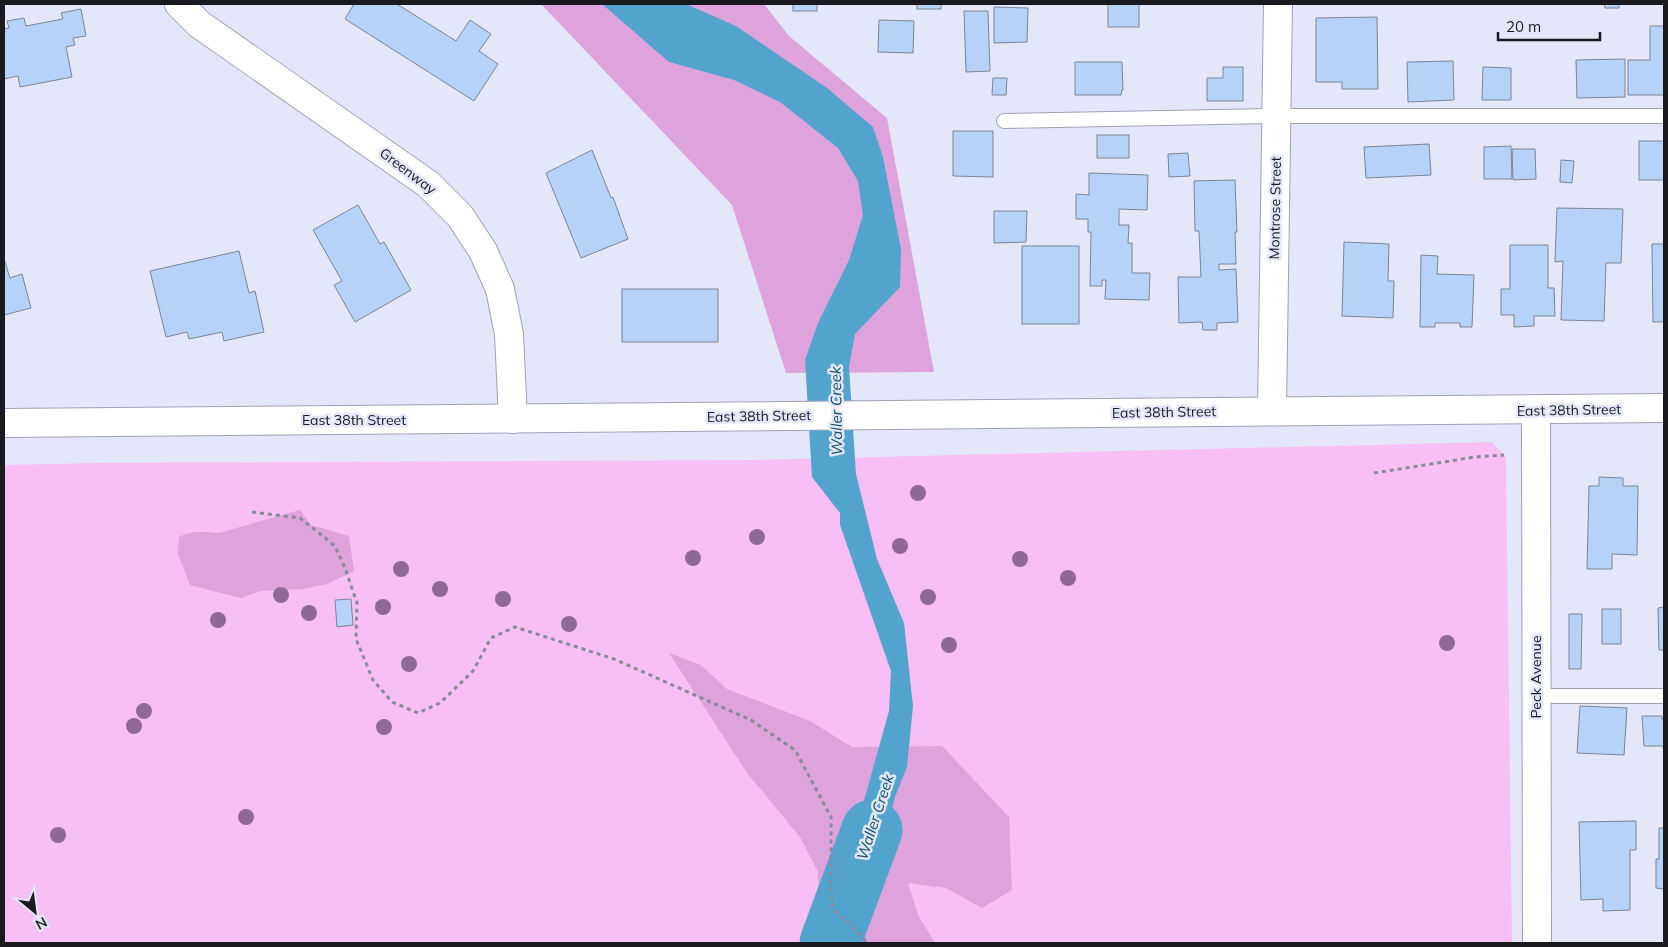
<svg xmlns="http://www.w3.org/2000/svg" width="1668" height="947" viewBox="0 0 1668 947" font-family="Mulish,sans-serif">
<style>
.green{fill:#f7bff5}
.forest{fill:#dea3dc}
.water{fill:#52a4cf}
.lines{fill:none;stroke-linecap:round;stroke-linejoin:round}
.river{stroke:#52a4cf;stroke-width:61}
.building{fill:#b7d2f9;stroke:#7a8494}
.service-casing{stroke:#9fa1b3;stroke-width:16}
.minor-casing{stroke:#9fa1b3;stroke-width:30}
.tertiary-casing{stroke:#9fa1b3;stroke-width:30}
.path{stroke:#888a97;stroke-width:3;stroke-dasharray:4 4;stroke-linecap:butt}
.service{stroke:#fff;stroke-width:14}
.minor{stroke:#fff;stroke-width:28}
.tertiary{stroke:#fff;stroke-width:28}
.tree{fill:#8f6899}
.labels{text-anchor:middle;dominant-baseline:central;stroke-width:5;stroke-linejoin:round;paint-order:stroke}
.street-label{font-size:14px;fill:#191920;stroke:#e4e7fa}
.water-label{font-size:15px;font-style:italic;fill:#0a4e6c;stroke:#e4e7fa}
</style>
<rect width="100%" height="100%" fill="#e4e7fa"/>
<path class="green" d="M1492,442L1506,458L1512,943H4V465L98,463L750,460Z"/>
<g class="forest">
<path d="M541,4H764L789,36L887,118L934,372L786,373L732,205Z"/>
<path d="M300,510L311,525L349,536L354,571L327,584L303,589L261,591L241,598L190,585L178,554L179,537C191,530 206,532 219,533Z"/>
<path d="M669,653L701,665L727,689L810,721L852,747L942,746L1009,817L1012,890L982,908L946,888L908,883L918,915L935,943H805L819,908L818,872L800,837L747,773Z"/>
</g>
<g class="water">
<path d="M602,4H686L736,26L827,88L873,127L883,157L901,249L900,287L855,334L849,367L856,474L877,559L904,623L913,706L907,767L895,797L885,833L870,869L867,907L863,924L837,906V892L850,851L889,711L891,671L840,525V513L812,477L805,360L818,323L849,260L863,215L858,181L838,148L780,102L734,80L669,62Z"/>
<path d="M831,918L850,932L851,943H816L825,925Z"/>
</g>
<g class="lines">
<path class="river" d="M830,943L872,830"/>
</g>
<g class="building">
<path d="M354,4H397L456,41L470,20L491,34L479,51L498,64L474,101L345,19Z"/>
<rect x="793" y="4" width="24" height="7"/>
<rect x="917" y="4" width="24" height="5"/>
<rect x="1108" y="4" width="31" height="23"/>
<path d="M1604,4H1619V8H1605Z"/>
<path d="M994,7L1028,8L1027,42L994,43Z"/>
<path d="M81,9L86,36L73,38L75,45L66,47L72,77L20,87L18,76L4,79V29L9,28L7,21L24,18L26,26L63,19L61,13Z"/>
<path d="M964,11H988L990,71L966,72Z"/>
<path d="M1377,17L1378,89H1342V82H1316V18Z"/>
<path d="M879,20L914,21L913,53L878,52Z"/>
<path d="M1650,26H1664V95H1628V60H1650Z"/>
<path d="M1625,59V97L1577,98L1576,60Z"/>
<path d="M1453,61L1454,100L1408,102L1407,62Z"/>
<path d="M1075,62H1122L1123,90H1122L1121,95H1075Z"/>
<path d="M1223,67H1243V101H1207V78H1223Z"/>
<path d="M1483,67L1511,68V100H1482Z"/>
<path d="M993,78H1007L1006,95H992Z"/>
<path d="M953,131H993V177L953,176Z"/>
<rect x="1097" y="135" width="32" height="23"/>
<rect x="1639" y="141" width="25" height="39"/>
<path d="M1429,144L1431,175L1366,178L1364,147Z"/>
<path d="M1511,146L1512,179H1484V147Z"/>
<path d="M1512,149H1535L1536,179L1513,180Z"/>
<path d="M592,150L611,198L613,197L628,239L581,258L546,173Z"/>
<path d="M1188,153L1190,176L1169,177L1168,154Z"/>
<path d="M1561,160L1574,161L1572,183L1560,182Z"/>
<path d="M1089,173L1148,175L1147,210L1119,209V225H1129L1128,243H1132V273H1150L1149,300L1105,299L1106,280H1102V286H1090L1091,232H1088V219H1076V194L1089,195Z"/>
<path d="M1235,180L1237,232H1235L1236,264H1219V270L1236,269L1238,322L1217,323V330H1203L1202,322L1179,323L1178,277H1201L1199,231H1195L1194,181Z"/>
<path d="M358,205L380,244L384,242L411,290L355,322L334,285L342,281L313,230Z"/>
<path d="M1557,208L1623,209L1621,263H1606L1604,321L1561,320L1563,261L1555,262Z"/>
<path d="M994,211H1027L1026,242L994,243Z"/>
<path d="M1344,242L1389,244L1388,281H1394L1393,318L1342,316Z"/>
<path d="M1652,244H1664V322H1653Z"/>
<path d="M1510,245H1548V288H1554L1555,316H1534V326L1514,327V315H1501V289H1510Z"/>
<rect x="1022" y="246" width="57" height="78"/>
<path d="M239,251L249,293L255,291L264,332L224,341L222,332L189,339L187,332L166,337L150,271Z"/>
<path d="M1421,255L1438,256L1437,274L1474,275L1472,327H1460V323H1435V327H1420Z"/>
<path d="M4,259L10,278L22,274L31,308L4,315Z"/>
<rect x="622" y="289" width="96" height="53"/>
<path d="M1599,477L1623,478V486H1638L1637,555L1612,554V569H1587L1589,486H1599Z"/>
<path d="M351,599L353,625L337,627L335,600Z"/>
<path d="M1664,607V650H1659L1658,608Z"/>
<rect x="1602" y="609" width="19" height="35"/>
<path d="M1569,614H1582L1581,669H1569Z"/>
<path d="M1580,706L1627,708L1624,755L1577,753Z"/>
<path d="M1642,716H1662V719H1664V754L1663,746H1644Z"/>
<path d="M1636,821V850H1630V910L1603,911V899L1581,900L1579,822Z"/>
<path d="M1659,828H1664V889L1656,888V859H1659Z"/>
</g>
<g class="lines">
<g class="service-casing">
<g id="service">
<path d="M1004,121L1276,116H1664"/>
<path d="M1536,696H1664"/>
</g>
</g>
<g class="minor-casing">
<g id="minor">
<path d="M179,4L199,24L428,184L460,216L483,251L500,289L509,334L513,419"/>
<path d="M1536,410L1537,943"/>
<path d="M1272,411L1278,4"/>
</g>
</g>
<g class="tertiary-casing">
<path id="tertiary" d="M4,423L1664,408"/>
</g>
<g class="path">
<path d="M1374,473L1475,457L1504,455"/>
<path d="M252,512L300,518L335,546L345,568L357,603L356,639L373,680L392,702L418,713L440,703L473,671L491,638L515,627L614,659L751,720L795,750L831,817V890L833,909L862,936L867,943"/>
</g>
<use href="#service" class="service"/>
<use href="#minor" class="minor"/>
<use href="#tertiary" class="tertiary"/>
</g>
<g class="tree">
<circle cx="918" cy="493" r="8"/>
<circle cx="757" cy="537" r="8"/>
<circle cx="900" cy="546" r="8"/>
<circle cx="693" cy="558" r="8"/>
<circle cx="1020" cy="559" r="8"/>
<circle cx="401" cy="569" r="8"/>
<circle cx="1068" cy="578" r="8"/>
<circle cx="440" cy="589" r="8"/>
<circle cx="281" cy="595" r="8"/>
<circle cx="928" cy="597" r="8"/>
<circle cx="503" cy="599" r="8"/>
<circle cx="383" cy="607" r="8"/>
<circle cx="309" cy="613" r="8"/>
<circle cx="218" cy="620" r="8"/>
<circle cx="569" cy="624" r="8"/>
<circle cx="1447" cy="643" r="8"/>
<circle cx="949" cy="645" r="8"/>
<circle cx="409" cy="664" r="8"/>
<circle cx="144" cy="711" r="8"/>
<circle cx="134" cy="726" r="8"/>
<circle cx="384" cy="727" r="8"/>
<circle cx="246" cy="817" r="8"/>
<circle cx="58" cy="835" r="8"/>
</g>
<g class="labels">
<g class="street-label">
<text transform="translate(408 171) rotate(37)">Greenway</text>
<text transform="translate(1275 208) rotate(-89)">Montrose Street</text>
<text transform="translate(1569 410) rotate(-1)">East 38th Street</text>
<text transform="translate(1164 412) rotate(-1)">East 38th Street</text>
<text transform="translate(759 416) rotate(-1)">East 38th Street</text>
<text x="354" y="420">East 38th Street</text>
<text transform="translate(1536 677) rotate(-90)">Peck Avenue</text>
</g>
<g class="water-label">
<text transform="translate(836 411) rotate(-91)">Waller Creek</text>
<text transform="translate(875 817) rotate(-72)">Waller Creek</text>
</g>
</g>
<rect width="1668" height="947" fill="none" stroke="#191920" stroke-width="10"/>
<g transform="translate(35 912) rotate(151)" stroke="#e4e7fa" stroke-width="4" paint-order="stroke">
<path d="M0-4L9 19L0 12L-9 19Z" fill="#191920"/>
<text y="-8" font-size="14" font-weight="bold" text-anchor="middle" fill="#191920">N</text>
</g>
<path d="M1498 32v8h102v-8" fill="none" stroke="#191920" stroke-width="2.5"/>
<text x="1506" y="32" font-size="15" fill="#191920" stroke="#e4e7fa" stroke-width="4" paint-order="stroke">20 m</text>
</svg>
